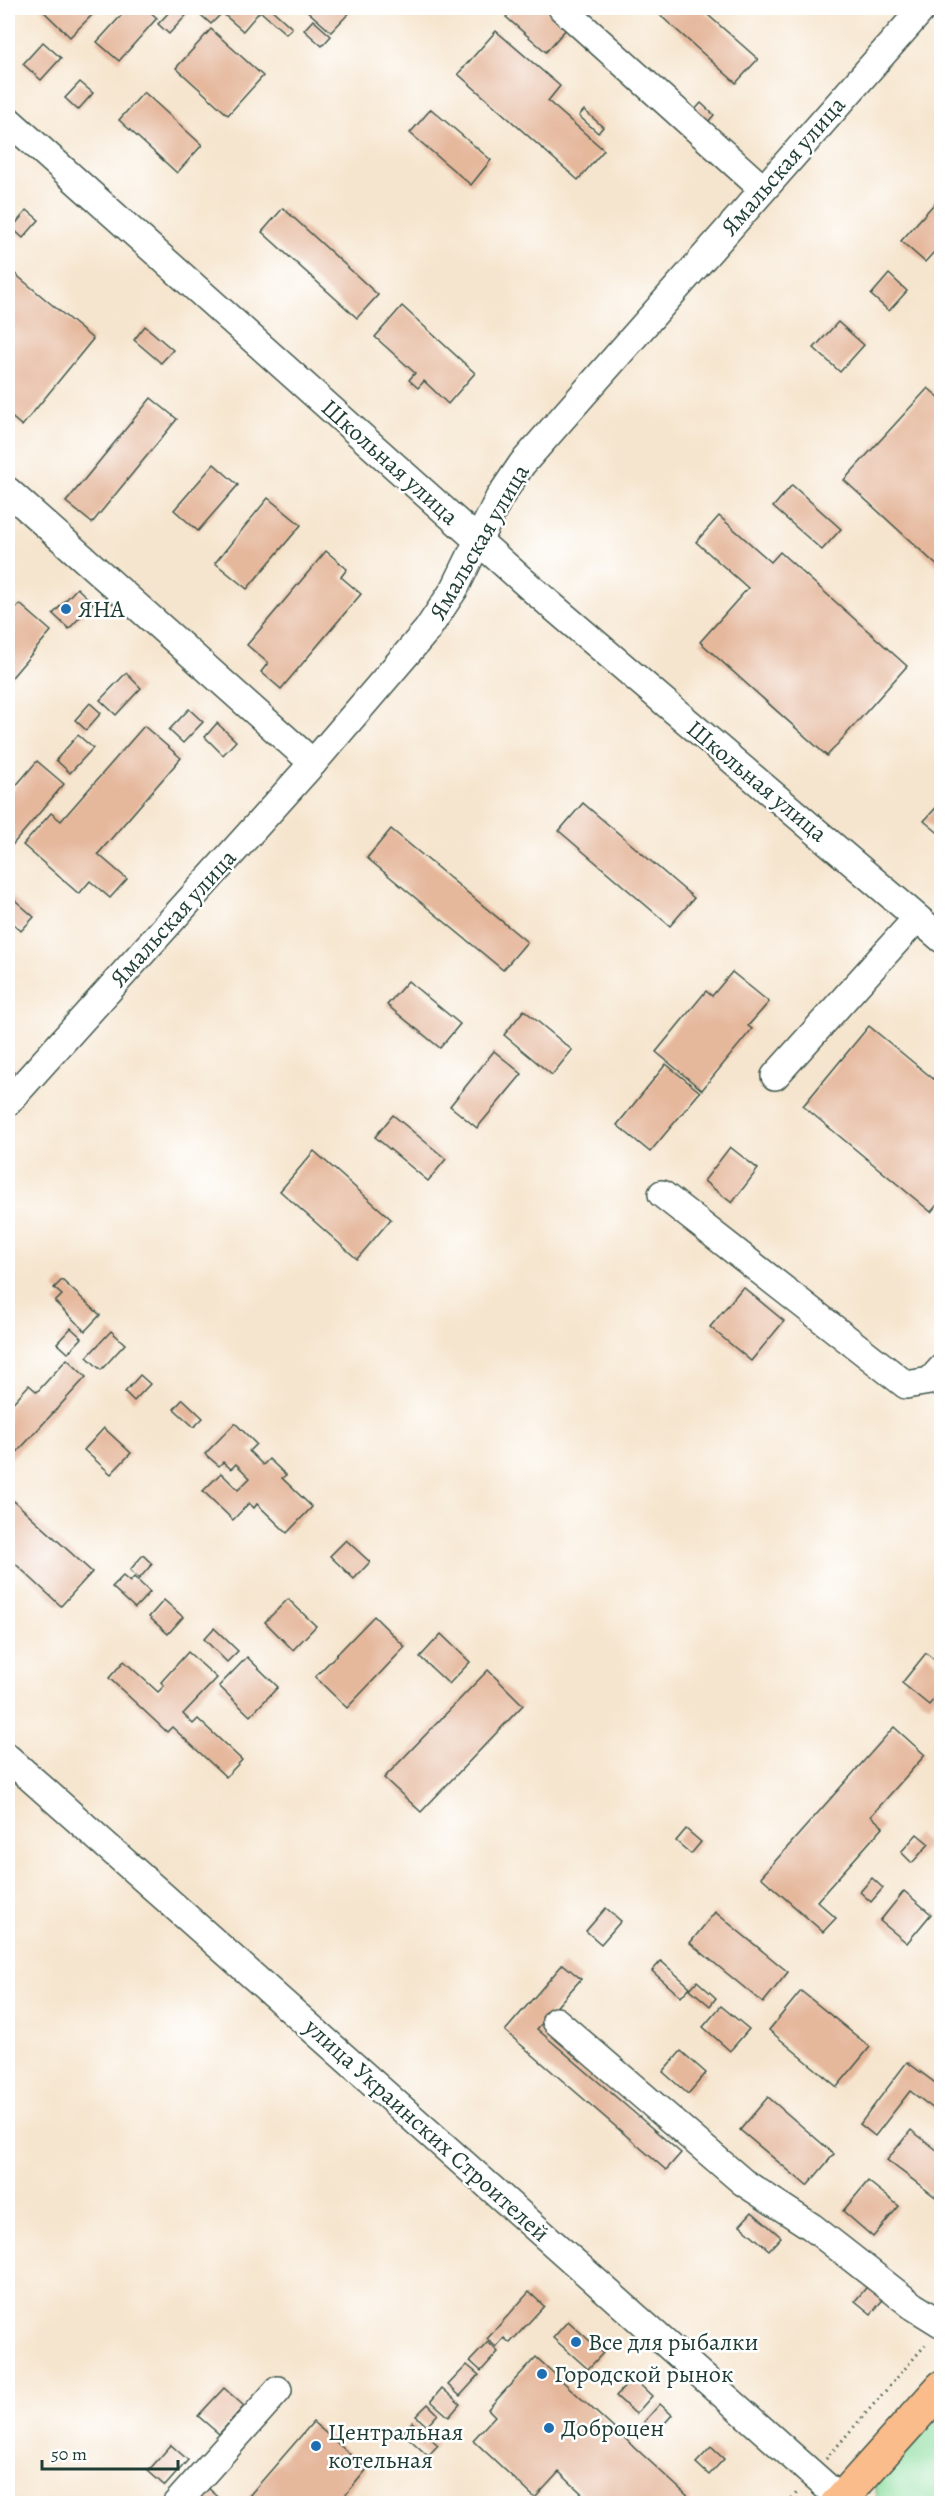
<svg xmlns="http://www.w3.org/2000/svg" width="949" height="2511" viewBox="0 0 949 2511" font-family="Alegreya,serif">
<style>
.green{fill:#8bdd9e;stroke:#558d69;stroke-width:1.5}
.building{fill:#e5b79b}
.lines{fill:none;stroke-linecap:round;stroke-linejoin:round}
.minor-casing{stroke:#3f564b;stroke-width:30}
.major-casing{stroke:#3f564b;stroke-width:36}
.path{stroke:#3f564b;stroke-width:3;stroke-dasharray:1.5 4.5;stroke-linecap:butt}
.minor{stroke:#fff;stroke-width:27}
.major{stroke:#f9bc8a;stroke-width:33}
.poi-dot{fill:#1f6fb2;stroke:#fff;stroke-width:2}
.labels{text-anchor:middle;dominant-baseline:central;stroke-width:5;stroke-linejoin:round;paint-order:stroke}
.street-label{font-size:24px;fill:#1f3d34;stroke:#fff}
.poi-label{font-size:24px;fill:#1f3d34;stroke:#fff;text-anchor:start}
</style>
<rect width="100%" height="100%" fill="#fff"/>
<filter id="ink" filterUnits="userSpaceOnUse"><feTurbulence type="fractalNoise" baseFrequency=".0167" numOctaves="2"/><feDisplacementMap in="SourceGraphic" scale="12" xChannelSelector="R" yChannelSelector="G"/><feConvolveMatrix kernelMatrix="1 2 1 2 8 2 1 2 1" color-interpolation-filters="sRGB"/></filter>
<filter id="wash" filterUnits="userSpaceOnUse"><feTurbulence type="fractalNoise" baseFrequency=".008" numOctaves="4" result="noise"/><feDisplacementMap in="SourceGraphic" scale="24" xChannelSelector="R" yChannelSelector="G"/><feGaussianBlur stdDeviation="1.35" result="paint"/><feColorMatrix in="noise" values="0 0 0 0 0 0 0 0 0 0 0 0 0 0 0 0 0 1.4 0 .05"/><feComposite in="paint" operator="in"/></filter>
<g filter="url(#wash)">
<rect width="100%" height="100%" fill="#f6e5ce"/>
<path class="green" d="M941,2402V2503H881L875,2492V2483Z"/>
<g id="blocks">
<g class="building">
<path d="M40,8H99L70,37Z"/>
<path d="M128,8H146L157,18L119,61L97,42Z"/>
<path d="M173,8H270L292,28L286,34L260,11L243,31L222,13L211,24L193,8L169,34L158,24Z"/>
<path d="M304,8H354L331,32Z"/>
<path d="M515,8H544L567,28L546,52L506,17Z"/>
<path d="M652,8H700L758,59L736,83Z"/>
<path d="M313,20L331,36L322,46L304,30Z"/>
<path d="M211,29L263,76L228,115L176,68Z"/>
<path d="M496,31L560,86L548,101L604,150L578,180L458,74Z"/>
<path d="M43,42L61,58L41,80L23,64Z"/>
<path d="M80,82L93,93L78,110L65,98Z"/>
<path d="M144,92L202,145L177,173L119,120Z"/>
<path d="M701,103L714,115L707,123L694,111Z"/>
<path d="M431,109L491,160L471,185L410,133Z"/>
<path d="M584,110L603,127L598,133L579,116Z"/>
<path d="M942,195V243L925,262L901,241Z"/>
<path d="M283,208L378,295L357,318L262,232Z"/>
<path d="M27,210L39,220L23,238L12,228Z"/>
<path d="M8,268L93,339L22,426L8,414Z"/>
<path d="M889,274L907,291L889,311L871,295Z"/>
<path d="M402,306L475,373L448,404L424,381L418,388L409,380L415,373L375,337Z"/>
<path d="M838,322L864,345L840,372L814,348Z"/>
<path d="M145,326L173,350L161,363L134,340Z"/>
<path d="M928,388L942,400V570L844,480Z"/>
<path d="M151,398L177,419L92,523L66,502Z"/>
<path d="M214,464L238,485L198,531L174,510Z"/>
<path d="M792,485L841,529L822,550L773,507Z"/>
<path d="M268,498L301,525L247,589L215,563Z"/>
<path d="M719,516L771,562L780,552L907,666L827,756L700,642L748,588L696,542Z"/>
<path d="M326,551L347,569L341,577L361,594L281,689L261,672L268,663L247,645Z"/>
<path d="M77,588L93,603L69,629L53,614Z"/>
<path d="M20,604L51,631L8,682V618Z"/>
<path d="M126,673L141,688L116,715L100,700Z"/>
<path d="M90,703L101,713L86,730L75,720Z"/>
<path d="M189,709L203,722L183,743L169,730Z"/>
<path d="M217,723L236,741L223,755L205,737Z"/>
<path d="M144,726L181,758L98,854L127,879L110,898L90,881L79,894L23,845L51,813L61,821Z"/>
<path d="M78,735L93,748L70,773L56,760Z"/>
<path d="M37,761L64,784L8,850V795Z"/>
<path d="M942,801V836L924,821Z"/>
<path d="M583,803L694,898L670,926L559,831Z"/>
<path d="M391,829L527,942L503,970L367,858Z"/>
<path d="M8,894L34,917L21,931L8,918Z"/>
<path d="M732,972L769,1002L748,1026L752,1029L702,1090L656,1052L706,991L712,996Z"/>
<path d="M408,981L460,1024L440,1048L387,1005Z"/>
<path d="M524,1010L572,1050L552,1075L504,1035Z"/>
<path d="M869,1026L942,1086V1199L931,1212L803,1106Z"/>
<path d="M494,1051L522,1074L477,1128L450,1106Z"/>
<path d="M666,1064L700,1092L650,1152L617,1125Z"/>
<path d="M393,1115L446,1159L428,1181L375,1137Z"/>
<path d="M730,1147L758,1169L732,1203L704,1181Z"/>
<path d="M314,1151L391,1219L357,1259L280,1191Z"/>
<path d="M62,1280L100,1315L85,1331L55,1302L62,1295L54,1288Z"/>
<path d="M743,1287L784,1321L751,1361L710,1327Z"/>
<path d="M71,1328L82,1338L68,1353L57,1343Z"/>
<path d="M111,1331L125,1344L101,1370L87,1357Z"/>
<path d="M67,1359L86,1377L8,1462V1408L29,1385L37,1392Z"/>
<path d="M140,1375L150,1384L134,1401L125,1392Z"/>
<path d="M183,1399L203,1418L194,1427L174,1409Z"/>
<path d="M235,1423L256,1444L249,1451L263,1465L269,1459L286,1475L282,1478L312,1507L287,1533L257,1504L254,1508L249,1503L233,1520L203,1491L221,1473L238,1490L250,1478L236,1464L231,1469L223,1462L219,1466L205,1454Z"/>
<path d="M104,1428L131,1453L111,1474L84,1450Z"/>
<path d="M14,1501L92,1572L61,1606L8,1557V1508Z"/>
<path d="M346,1540L370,1562L354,1579L330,1556Z"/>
<path d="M143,1555L152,1564L139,1579L130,1570Z"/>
<path d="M123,1576L130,1582L134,1577L150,1592L135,1608L112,1587Z"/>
<path d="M288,1599L316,1626L293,1650L265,1622Z"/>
<path d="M164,1600L183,1617L168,1634L149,1617Z"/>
<path d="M374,1616L405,1647L347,1708L315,1677Z"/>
<path d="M214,1628L238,1651L227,1662L204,1639Z"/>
<path d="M441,1634L470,1662L449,1684L420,1657Z"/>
<path d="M188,1652L217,1678L183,1714L193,1724L198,1719L242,1760L226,1777L172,1727L167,1732L109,1678L124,1661L158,1692L164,1686L161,1682Z"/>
<path d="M926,1653L942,1666V1690L929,1705L902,1683Z"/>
<path d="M247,1657L278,1687L250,1716L219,1686Z"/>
<path d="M488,1670L523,1705L421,1812L384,1778Z"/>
<path d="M894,1727L925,1755L871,1816L883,1827L817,1901L836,1918L823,1932L761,1877Z"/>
<path d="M686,1829L701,1842L691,1854L676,1841Z"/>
<path d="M917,1834L929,1844L912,1863L901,1852Z"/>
<path d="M872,1878L883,1888L871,1902L860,1892Z"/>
<path d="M904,1891L931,1914L907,1943L880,1921Z"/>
<path d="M606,1908L621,1921L601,1944L586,1931Z"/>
<path d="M715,1912L788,1972L763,2003L690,1943Z"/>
<path d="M661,1961L690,1987L681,1997L652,1971Z"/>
<path d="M563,1964L581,1979L537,2029L681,2153L666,2170L505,2031Z"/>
<path d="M697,1981L716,1998L710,2006L690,1989Z"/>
<path d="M801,1991L870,2047L837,2087L769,2030Z"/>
<path d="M721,2006L749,2029L730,2051L703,2027Z"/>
<path d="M681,2051L706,2073L688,2094L663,2072Z"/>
<path d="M907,2062L942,2088V2115L910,2091L875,2136L860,2124Z"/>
<path d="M768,2097L834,2154L807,2186L740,2130Z"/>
<path d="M911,2130L942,2154V2202L887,2160Z"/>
<path d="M868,2181L899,2206L873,2237L843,2211Z"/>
<path d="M752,2212L781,2237L769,2250L740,2225Z"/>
<path d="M871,2282L886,2296L871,2314L855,2301Z"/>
<path d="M529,2292L544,2306L510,2343L504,2338L496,2347L487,2339Z"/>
<path d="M568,2321L603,2353L588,2369L553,2338Z"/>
<path d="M488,2342L498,2352L481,2371L470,2361Z"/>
<path d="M536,2357L691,2499L687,2504H593L559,2472L535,2498L473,2440L495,2416L488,2409Z"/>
<path d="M467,2365L479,2375L460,2396L448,2385Z"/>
<path d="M633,2378L652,2396L636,2414L616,2396Z"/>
<path d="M224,2388L244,2406L219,2434L198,2416Z"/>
<path d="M442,2388L460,2404L449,2417L431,2401Z"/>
<path d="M428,2404L438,2414L427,2426L416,2416Z"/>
<path d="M660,2404L672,2415L656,2433L644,2422Z"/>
<path d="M313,2422L367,2469L338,2504H242Z"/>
<path d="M412,2422L438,2445L428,2456L403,2433Z"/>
<path d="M171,2445L188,2460L165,2486L148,2471Z"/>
<path d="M711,2447L724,2459L709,2475L696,2463Z"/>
<path d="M206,2486L226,2504H191Z"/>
</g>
</g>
</g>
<g filter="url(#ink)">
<use href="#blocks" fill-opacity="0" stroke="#3f564b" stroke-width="1.5"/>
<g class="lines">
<g class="minor-casing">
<g id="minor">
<path d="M562,8L763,189"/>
<path d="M8,120L531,588L942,939"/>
<path d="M8,491L313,763"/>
<path d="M775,1076L917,918"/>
<path d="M8,1102L313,763L427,630L455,588L499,498L522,464L923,8"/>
<path d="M662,1194L906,1385L930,1381L942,1368"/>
<path d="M8,1758L846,2504"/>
<path d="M556,2021L743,2182L812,2227L913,2306L942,2324"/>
<path d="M176,2504L278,2390"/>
</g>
</g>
<g class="major-casing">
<path id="major" d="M837,2504L942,2387"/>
</g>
<g class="path">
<path d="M826,2459L928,2342"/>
<path d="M788,2504L798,2491"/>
</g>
<use href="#minor" class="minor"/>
<use href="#major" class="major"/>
</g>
</g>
<g class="poi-dot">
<circle cx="66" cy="609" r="6"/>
<circle cx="576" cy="2342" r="6"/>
<circle cx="542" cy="2374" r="6"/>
<circle cx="549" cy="2428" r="6"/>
<circle cx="316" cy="2446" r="6"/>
</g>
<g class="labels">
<g class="street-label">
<text transform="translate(783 166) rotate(-49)">Ямальская улица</text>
<text transform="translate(390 462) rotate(42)">Школьная улица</text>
<text transform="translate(479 542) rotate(-60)">Ямальская улица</text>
<text transform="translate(757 781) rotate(40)">Школьная улица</text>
<text transform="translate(173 918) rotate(-48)">Ямальская улица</text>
<text transform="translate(427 2130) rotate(42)">улица Украинских Строителей</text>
</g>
<g class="poi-label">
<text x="78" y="609">ЯНА</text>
<text x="588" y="2342">Все для рыбалки</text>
<text x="554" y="2374">Городской рынок</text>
<text x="561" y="2428">Доброцен</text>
<text x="328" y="2432">Центральная<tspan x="328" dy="28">котельная</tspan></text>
</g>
</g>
<rect width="949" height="2511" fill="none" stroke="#fff" stroke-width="30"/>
<path d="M42 2460v9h136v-9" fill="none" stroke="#1f3d34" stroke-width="3"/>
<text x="51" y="2460" font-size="18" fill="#1f3d34" stroke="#ffffff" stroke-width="4.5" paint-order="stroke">50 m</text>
</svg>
